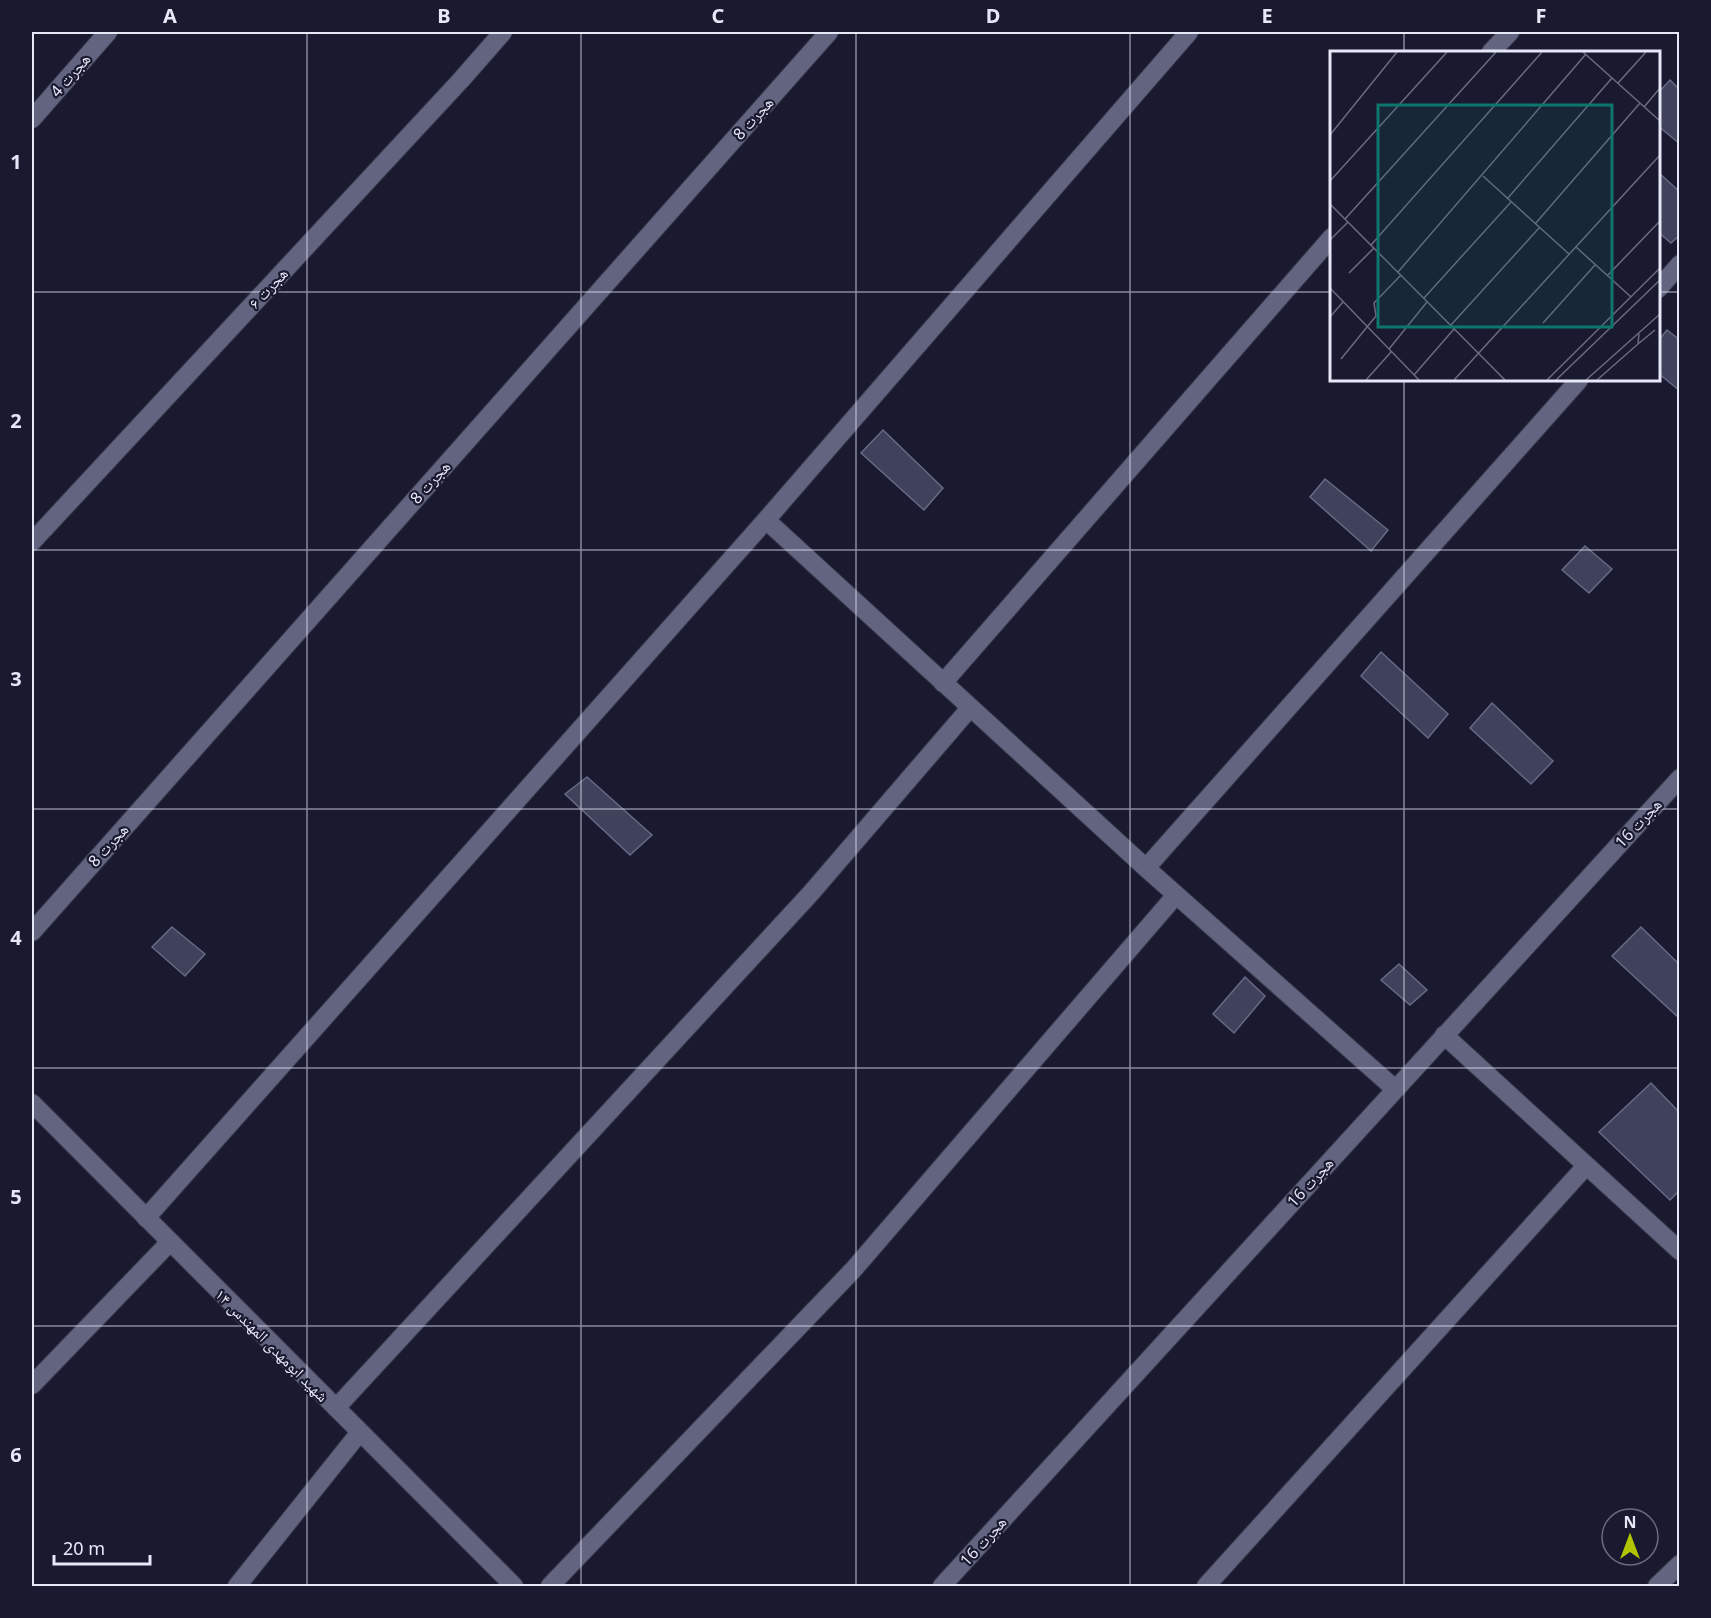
<svg xmlns="http://www.w3.org/2000/svg" width="1711" height="1618" viewBox="0 0 1711 1618" font-family="'Noto Sans','Noto Naskh Arabic',sans-serif">
<style>
.building{fill:#40415b;stroke:#676985;stroke-width:1.5}
.lines{fill:none;stroke-linecap:round;stroke-linejoin:round}
.street-casing{stroke:#363648;stroke-width:20}
.secondary-casing{stroke:#363648;stroke-width:20}
.street{stroke:#636480;stroke-width:18}
.secondary{stroke:#636480;stroke-width:18}
.grid{fill:none;stroke:#e6e7f7;stroke-width:1.5;stroke-opacity:0.55}
.labels{text-anchor:middle;dominant-baseline:central;stroke-width:4.5;stroke-linejoin:round;paint-order:stroke}
.street-label{font-size:16px;fill:#e6e7f7;stroke:#191930}
.inset-road{fill:none;stroke:#6b6b80;stroke-width:1.5}
.view{fill:#0f766e;fill-opacity:0.15;stroke:#0f766e;stroke-width:3}
.inset-edge{fill:none;stroke:#e6e7f7;stroke-width:3}
.neatline{fill:none;stroke:#e6e7f7;stroke-width:2}
.grid-label{font-size:20px;text-anchor:middle;font-weight:bold;fill:#e6e7f7}
</style>
<rect width="100%" height="100%" fill="#191930"/>
<g class="building">
<path d="M1670,80L1680,90V144L1658,126V93Z"/>
<path d="M1658,172L1680,192V235L1671,243L1658,232Z"/>
<path d="M1667,330L1680,340V391L1658,373V341Z"/>
<path d="M883,430L943,488L924,510L861,453Z"/>
<path d="M1325,479L1388,530L1371,551L1310,497Z"/>
<path d="M1585,546L1612,569L1589,593L1562,570Z"/>
<path d="M1381,652L1448,714L1428,738L1361,676Z"/>
<path d="M1492,703L1553,761L1531,784L1470,728Z"/>
<path d="M587,777L652,835L630,855L565,794Z"/>
<path d="M172,927L205,954L185,976L152,947Z"/>
<path d="M1641,927L1680,965V1019L1612,956Z"/>
<path d="M1399,964L1427,990L1410,1005L1381,980Z"/>
<path d="M1245,977L1265,996L1234,1033L1213,1014Z"/>
<path d="M1651,1083L1680,1113V1190L1670,1200L1599,1132Z"/>
</g>
<g class="lines">
<g class="street-casing">
<g id="street">
<path d="M1491,52L1510,32"/>
<path d="M32,119L108,32"/>
<path d="M1658,289L1680,264"/>
<path d="M766,520L1146,868L1395,1089"/>
<path d="M32,542L461,80L503,32"/>
<path d="M943,683L1332,237"/>
<path d="M1146,868L1579,380"/>
<path d="M32,932L829,32"/>
<path d="M1444,1035L1680,1251"/>
<path d="M32,1103L514,1586"/>
<path d="M146,1218L766,520L1189,32"/>
<path d="M32,1385L170,1242"/>
<path d="M336,1408L811,893L970,708"/>
<path d="M237,1586L360,1432"/>
<path d="M550,1586L853,1270L1176,895"/>
<path d="M942,1586L1680,778"/>
<path d="M1206,1586L1586,1166"/>
</g>
</g>
<g class="secondary-casing">
<path id="secondary" d="M1657,1586L1680,1564"/>
</g>
<use href="#street" class="street"/>
<use href="#secondary" class="secondary"/>
</g>
<path class="grid" d="M307,32V1586M581,32V1586M856,32V1586M1130,32V1586M1404,32V52M32,292H1332M1658,292H1680M1404,380V1586M32,550H1680M32,809H1680M32,1068H1680M32,1326H1680"/>
<g class="labels">
<g class="street-label">
<text transform="translate(70 75) rotate(-49)">هجرت 4</text>
<text transform="translate(753 118) rotate(-48)">هجرت 8</text>
<text transform="translate(268 288) rotate(-47)">هجرت ۶</text>
<text transform="translate(430 482) rotate(-48)">هجرت 8</text>
<text transform="translate(1638 823) rotate(-47)">هجرت 16</text>
<text transform="translate(108 845) rotate(-48)">هجرت 8</text>
<text transform="translate(1310 1182) rotate(-48)">هجرت 16</text>
<text transform="translate(272 1345) rotate(45)">شهید ابومهدی المهندس ۱۴</text>
<text transform="translate(983 1541) rotate(-48)">هجرت 16</text>
</g>
</g>
<g transform="translate(1330 51)">
<rect width="330" height="330" fill="#191930"/>
<path class="inset-road" d="M253,1L330,70M288,32L316,1M314,56L330,37M0,84L67,1M153,125L239,203M0,130L117,1M177,148L282,27M0,153L175,329M15,168L166,1M205,173L310,52M0,189L18,171M41,194L212,1M246,196L301,246M68,221L256,3M19,222L44,197M277,225L330,170M0,237L89,329M94,247L181,151M0,266L13,251M213,272L265,214M121,274L209,177M308,293L325,279M59,298L97,251M11,308L46,265L44,252L71,224M84,324L124,278M36,329L61,301M124,329L330,104M217,329L330,217M226,329L330,229M256,329L330,263M267,329L308,293L309,283"/>
<path class="view" d="M48,54H282V276H48Z"/>
<rect width="330" height="330" class="inset-edge"/>
</g>
<rect width="1711" height="1618" fill="none" stroke="#191930" stroke-width="66"/>
<g transform="translate(1630 1537)"><circle r="28" fill="#191930" stroke="#6b6b80" stroke-width="1.5"/>
<path d="M0-4.5L10 22L0 15L-10 22Z" fill="#b1c500"/>
<text y="-9" font-size="16" font-weight="bold" text-anchor="middle" fill="#e6e7f7">N</text>
</g>
<path d="M54 1555v9h96v-9" fill="none" stroke="#e6e7f7" stroke-width="3"/>
<text x="63" y="1555" font-size="18" fill="#e6e7f7" stroke="#191930" stroke-width="4.5" paint-order="stroke">20 m</text>
<rect x="33" y="33" width="1645" height="1552" class="neatline"/>
<g class="grid-label">
<text x="170" y="23">A</text>
<text x="444" y="23">B</text>
<text x="718" y="23">C</text>
<text x="993" y="23">D</text>
<text x="1267" y="23">E</text>
<text x="1541" y="23">F</text>
<text x="16" y="169">1</text>
<text x="16" y="428">2</text>
<text x="16" y="686">3</text>
<text x="16" y="945">4</text>
<text x="16" y="1204">5</text>
<text x="16" y="1462">6</text>
</g>
</svg>
